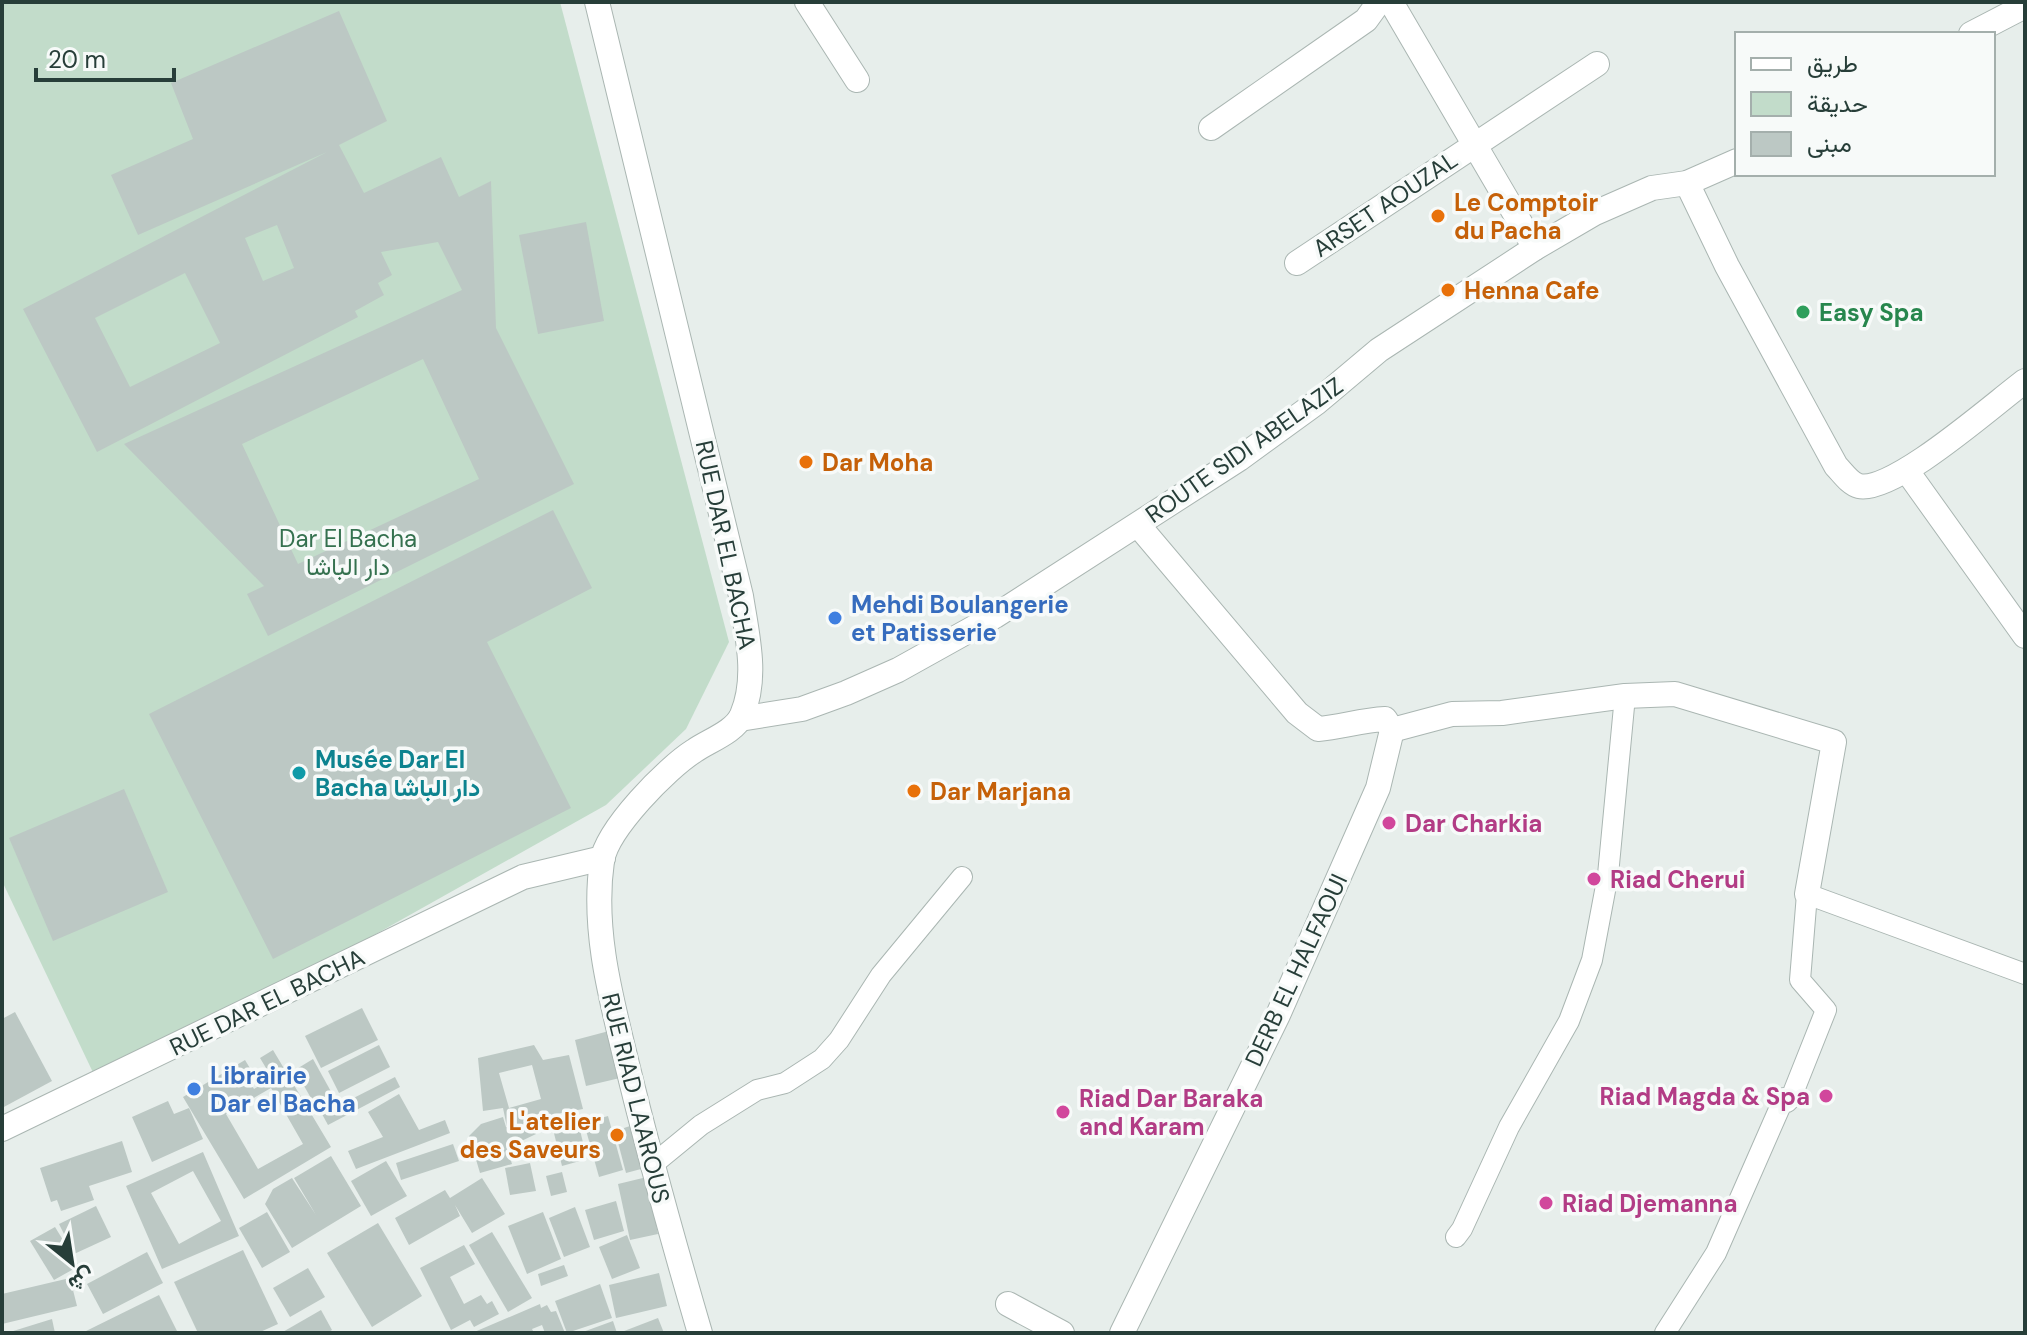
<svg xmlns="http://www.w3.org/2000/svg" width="2027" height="1335" viewBox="0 0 2027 1335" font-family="'DM Sans',Vazirmatn,sans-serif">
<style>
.green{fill:#c2dcca}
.building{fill:#bcc8c4;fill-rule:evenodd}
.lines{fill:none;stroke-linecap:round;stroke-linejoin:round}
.service-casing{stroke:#aab6b2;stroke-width:22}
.minor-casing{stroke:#aab6b2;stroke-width:26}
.tertiary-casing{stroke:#aab6b2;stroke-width:26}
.service{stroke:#fff;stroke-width:20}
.minor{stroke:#fff;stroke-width:24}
.tertiary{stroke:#fff;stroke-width:24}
.food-dot{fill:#e8710a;stroke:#f7faf9;stroke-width:3}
.leisure-dot{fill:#2e9e5b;stroke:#f7faf9;stroke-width:3}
.shop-dot{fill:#3f7fe0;stroke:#f7faf9;stroke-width:3}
.culture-dot{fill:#0f9aa8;stroke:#f7faf9;stroke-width:3}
.hotel-dot{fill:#d1479c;stroke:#f7faf9;stroke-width:3}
.labels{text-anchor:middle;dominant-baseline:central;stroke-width:7;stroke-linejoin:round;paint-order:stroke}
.food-label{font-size:24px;font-weight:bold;fill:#c56008;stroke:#f7faf9;text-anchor:start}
.street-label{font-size:24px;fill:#273e39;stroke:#f7faf9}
.leisure-label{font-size:24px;font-weight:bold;fill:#27864d;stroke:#f7faf9;text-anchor:start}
.park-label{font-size:24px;fill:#35714f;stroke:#f7faf9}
.shop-label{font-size:24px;font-weight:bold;fill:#366cbe;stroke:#f7faf9;text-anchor:start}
.culture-label{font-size:24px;font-weight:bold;fill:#0d838f;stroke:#f7faf9;text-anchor:start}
.hotel-label{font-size:24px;font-weight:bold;fill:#b23c85;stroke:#f7faf9;text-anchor:start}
</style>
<rect width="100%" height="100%" fill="#e7eeeb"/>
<path class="green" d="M2,2H560L729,642L686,729L606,805L310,971L98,1083L2,881Z"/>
<g class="building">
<path d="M339,11L387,121L339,145L364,193L441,157L459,197L491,181L496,328L574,484L268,636L247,594L264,586L124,444L462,290L438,242L381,252L392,275L378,283L384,295L355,311L358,317L97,452L23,309L327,152L138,235L111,175L193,139L171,83ZM277,225L294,268L263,281L245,238ZM185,273L220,343L130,387L95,318ZM423,359L479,479L298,564L242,444Z"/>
<path d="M586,222L604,321L538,334L519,235Z"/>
<path d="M553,510L592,588L487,642L571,808L273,959L149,714Z"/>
<path d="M124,789L168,892L53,941L9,838Z"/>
<path d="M362,1008L378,1040L321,1068L305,1036Z"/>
<path d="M15,1012L52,1081L2,1108V1019Z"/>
<path d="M609,1031L620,1078L586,1086L575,1040Z"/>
<path d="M379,1045L390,1067L339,1093L328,1071Z"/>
<path d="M534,1045L543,1060L569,1055L583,1109L535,1118L522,1128L507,1127L503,1108L483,1111L478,1058ZM532,1065L541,1099L509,1108L499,1073Z"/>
<path d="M273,1050L331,1147L244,1199L183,1097L245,1060L257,1080L251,1084L254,1089L272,1078L260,1058ZM271,1088L303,1144L258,1169L226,1114Z"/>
<path d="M313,1059L334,1097L316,1107L295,1070Z"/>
<path d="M395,1077L400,1087L328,1125L322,1114Z"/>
<path d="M399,1094L419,1130L445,1120L450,1133L356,1169L348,1151L383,1137L368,1112Z"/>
<path d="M168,1101L174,1114L189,1108L203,1139L152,1162L132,1117Z"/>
<path d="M608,1116L623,1170L599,1177L584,1123Z"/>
<path d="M503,1117L506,1127L522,1129L531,1124L536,1134L507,1148L512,1164L480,1173L469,1136L481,1124Z"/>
<path d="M578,1122L587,1159L562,1166L553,1129Z"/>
<path d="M630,1126L641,1169L626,1173L615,1131Z"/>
<path d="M122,1141L132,1172L89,1186L94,1200L61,1211L57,1200L51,1202L40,1168Z"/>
<path d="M453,1144L459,1161L401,1180L396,1163Z"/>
<path d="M203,1152L239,1236L162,1269L126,1186ZM193,1171L221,1221L179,1244L151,1193Z"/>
<path d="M331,1156L361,1206L292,1248L265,1204L273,1189L292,1178L316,1215L294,1178Z"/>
<path d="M386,1161L407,1196L371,1216L351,1181Z"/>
<path d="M530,1163L536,1191L510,1195L505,1168Z"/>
<path d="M562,1172L567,1192L551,1196L546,1176Z"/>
<path d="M647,1177L658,1234L630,1240L618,1184Z"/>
<path d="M482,1178L505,1214L472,1233L455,1205L460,1216L409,1245L395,1218L445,1190L450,1198Z"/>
<path d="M616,1201L624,1231L594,1240L585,1210Z"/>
<path d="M96,1206L111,1237L74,1254L59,1224Z"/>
<path d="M575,1207L590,1247L564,1257L549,1218Z"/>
<path d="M267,1212L290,1252L262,1268L239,1228Z"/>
<path d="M543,1212L561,1259L527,1274L508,1226Z"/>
<path d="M378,1223L422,1296L372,1327L327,1253Z"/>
<path d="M55,1227L79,1266L54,1280L30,1241Z"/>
<path d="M492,1232L532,1298L508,1312L469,1245Z"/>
<path d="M627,1235L640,1268L612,1279L599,1247Z"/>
<path d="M464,1245L475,1264L450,1277L464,1304L481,1295L487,1304L492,1301L499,1314L474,1327L470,1320L451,1330L420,1268Z"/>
<path d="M243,1250L278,1324L258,1333H198L174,1282Z"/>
<path d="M147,1252L163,1283L103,1314L87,1284Z"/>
<path d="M564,1265L568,1276L541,1286L538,1274Z"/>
<path d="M308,1268L325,1297L290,1317L273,1288Z"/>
<path d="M659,1273L667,1306L616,1318L609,1285Z"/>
<path d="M70,1278L77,1306L2,1324V1294Z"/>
<path d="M600,1284L612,1318L567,1333L555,1301Z"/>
<path d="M159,1295L178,1333H82Z"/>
<path d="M540,1304L541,1308L547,1305L551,1312L556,1311L565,1333H545L542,1325L532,1329L534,1333H472Z"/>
<path d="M321,1310L332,1330L327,1333H281Z"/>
<path d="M658,1318L664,1333H619Z"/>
<path d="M52,1319L55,1333H10V1332Z"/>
<path d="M613,1321L617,1333H580Z"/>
</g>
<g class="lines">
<g class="service-casing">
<g id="service">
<path d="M651,1166L701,1125L757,1090L785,1083L822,1059L839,1040L881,975L962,877"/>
<path d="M1456,1237L1462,1229L1509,1127L1569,1021L1592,960L1608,875L1625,696"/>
<path d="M1665,1333L1716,1253L1784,1098L1787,1102L1791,1098L1826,1010L1800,980L1807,894L2025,974"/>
</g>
</g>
<g class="minor-casing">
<g id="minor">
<path d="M807,2L857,80"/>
<path d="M1391,2L1535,248"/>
<path d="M1971,34L2025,6"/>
<path d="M1211,128L1366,20L1379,2"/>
<path d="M1687,183L1727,266L1836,466C1842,472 1850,484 1859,486C1893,494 1995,403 2025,381"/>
<path d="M1297,263L1597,64"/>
<path d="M1907,471L2025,636"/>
<path d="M740,719L802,709L846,693L898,670L995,616L1239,459L1316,403L1379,350L1535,248L1595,213L1652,188L1687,183L1737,161"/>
<path d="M1392,730L1452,714L1502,713L1625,696L1675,694L1834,742L1807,894"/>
<path d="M2,1129L523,877L603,858"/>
<path d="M1008,1304L1062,1333"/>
<path d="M1122,1333L1278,1015L1378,788L1392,730L1385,719C1362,720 1341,727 1318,729L1297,713L1138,525"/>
</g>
</g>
<g class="tertiary-casing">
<path id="tertiary" d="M597,2L741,596C747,635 758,677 742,715C735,732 708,741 694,751C667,768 607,829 602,861C592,929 611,998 627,1064C649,1155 674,1244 700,1333"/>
</g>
<use href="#service" class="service"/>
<use href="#minor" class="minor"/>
<use href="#tertiary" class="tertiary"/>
</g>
<g class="food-dot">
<circle cx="1438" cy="216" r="8"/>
<circle cx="1448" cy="290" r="8"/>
<circle cx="806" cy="462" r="8"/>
<circle cx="914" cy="791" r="8"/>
<circle cx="617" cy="1135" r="8"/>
</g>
<circle class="leisure-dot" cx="1803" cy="312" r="8"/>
<g class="shop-dot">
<circle cx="835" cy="618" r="8"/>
<circle cx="194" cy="1089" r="8"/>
</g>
<circle class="culture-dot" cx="299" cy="773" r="8"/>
<g class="hotel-dot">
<circle cx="1389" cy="823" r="8"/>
<circle cx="1594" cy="879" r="8"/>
<circle cx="1826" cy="1096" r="8"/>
<circle cx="1063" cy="1112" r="8"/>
<circle cx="1546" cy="1203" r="8"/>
</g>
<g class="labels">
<g class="food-label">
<text x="1454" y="202">Le Comptoir<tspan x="1454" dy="28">du Pacha</tspan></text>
<text x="1464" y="290">Henna Cafe</text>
<text x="822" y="462">Dar Moha</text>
<text x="930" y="791">Dar Marjana</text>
<text x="601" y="1121" text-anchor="end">L'atelier<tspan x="601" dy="28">des Saveurs</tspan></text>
</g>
<g class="street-label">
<text transform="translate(1385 204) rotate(-34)">ARSET AOUZAL</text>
<text transform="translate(1244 450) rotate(-35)">ROUTE SIDI ABELAZIZ</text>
<text transform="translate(726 545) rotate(78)">RUE DAR EL BACHA</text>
<text transform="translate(1296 970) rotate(-65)">DERB EL HALFAOUI</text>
<text transform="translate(267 1002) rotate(-26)">RUE DAR EL BACHA</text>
<text transform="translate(636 1098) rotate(76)">RUE RIAD LAAROUS</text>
</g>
<g class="leisure-label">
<text x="1819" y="312">Easy Spa</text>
</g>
<g class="park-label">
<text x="348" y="538">Dar El Bacha<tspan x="348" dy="28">دار الباشا</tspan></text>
</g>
<g class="shop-label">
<text x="851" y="604">Mehdi Boulangerie<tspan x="851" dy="28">et Patisserie</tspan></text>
<text x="210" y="1075">Librairie<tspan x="210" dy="28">Dar el Bacha</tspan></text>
</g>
<g class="culture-label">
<text x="315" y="759">Musée Dar El<tspan x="315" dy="28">Bacha دار الباشا</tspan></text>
</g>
<g class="hotel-label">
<text x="1405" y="823">Dar Charkia</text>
<text x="1610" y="879">Riad Cherui</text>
<text x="1810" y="1096" text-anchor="end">Riad Magda &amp; Spa</text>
<text x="1079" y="1098">Riad Dar Baraka<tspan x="1079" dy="28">and Karam</tspan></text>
<text x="1562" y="1203">Riad Djemanna</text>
</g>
</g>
<rect width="2027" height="1335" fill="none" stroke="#273e39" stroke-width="8"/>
<rect x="1735" y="32" width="260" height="144" fill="#f7faf9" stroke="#a4afac" stroke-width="2"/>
<rect x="1751" y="58" width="40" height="12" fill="#ffffff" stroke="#a4afac" stroke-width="2"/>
<text x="1807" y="72" font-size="24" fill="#273e39">طريق</text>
<rect x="1751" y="92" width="40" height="24" fill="#c2dcca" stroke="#a4afac" stroke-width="2"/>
<text x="1807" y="112" font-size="24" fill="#273e39">حديقة</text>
<rect x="1751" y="132" width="40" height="24" fill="#bcc8c4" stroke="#a4afac" stroke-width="2"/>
<text x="1807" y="152" font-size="24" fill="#273e39">مبنى</text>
<g transform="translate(72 1263) rotate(150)" stroke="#f7faf9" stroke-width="6" paint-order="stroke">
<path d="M0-6L14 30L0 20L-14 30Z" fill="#273e39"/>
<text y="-12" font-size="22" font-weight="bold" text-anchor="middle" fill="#273e39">ش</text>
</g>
<path d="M36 68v12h138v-12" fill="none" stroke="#273e39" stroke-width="4"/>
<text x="48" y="68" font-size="24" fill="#273e39" stroke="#f7faf9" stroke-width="6" paint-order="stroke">20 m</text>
</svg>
